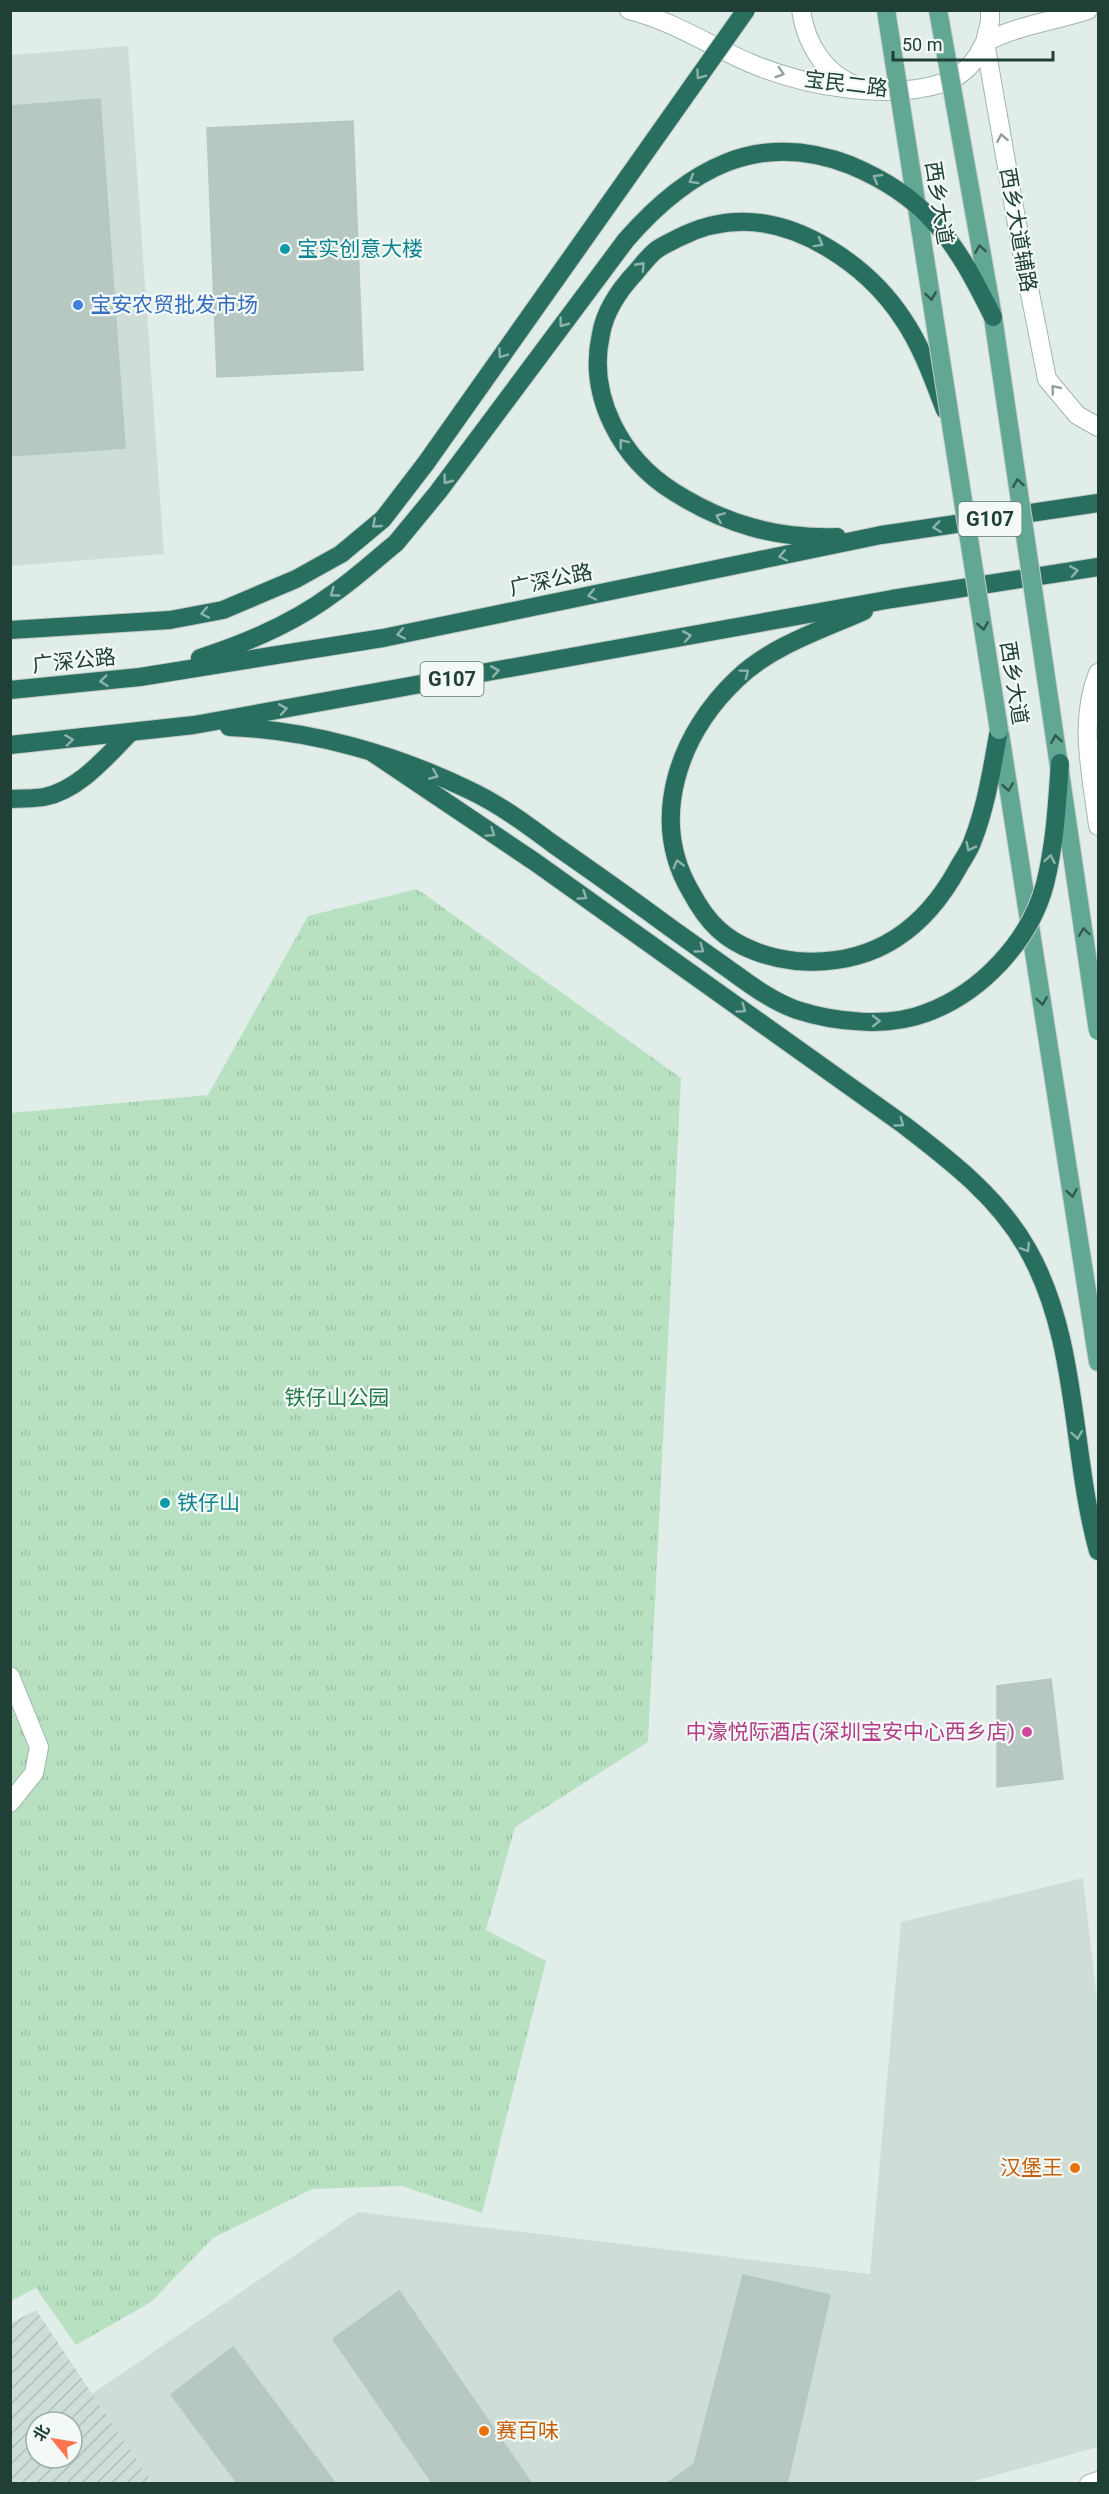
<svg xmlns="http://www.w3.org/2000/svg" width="1109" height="2494" viewBox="0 0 1109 2494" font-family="Roboto,'Noto Sans SC',sans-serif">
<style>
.built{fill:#cfddd7}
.industrial{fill:url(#industrial-furrows);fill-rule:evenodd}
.park{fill:url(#park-tufts)}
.building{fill:#b6c8c1;stroke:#b3c8bf;stroke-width:1.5}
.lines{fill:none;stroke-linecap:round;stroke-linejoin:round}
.minor-casing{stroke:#a3b6af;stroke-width:20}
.major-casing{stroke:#c1cac7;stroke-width:20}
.highway-casing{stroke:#c1cac7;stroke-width:20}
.minor{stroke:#fff;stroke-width:18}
.major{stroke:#61a794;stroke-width:18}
.highway{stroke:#286f5f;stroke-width:18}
.major-bridge-casing{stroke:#c1cac7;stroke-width:20;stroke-linecap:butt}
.highway-bridge-casing{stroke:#c1cac7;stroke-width:20;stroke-linecap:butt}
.major-bridge{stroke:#61a794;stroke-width:18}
.highway-bridge{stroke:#286f5f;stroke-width:18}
.oneway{stroke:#90a09b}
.oneway2{stroke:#8db4aa}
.oneway3{stroke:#305a4e}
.culture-dot{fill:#0f9aa8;stroke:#f2f9f6;stroke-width:2}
.shop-dot{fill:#3f7fe0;stroke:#f2f9f6;stroke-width:2}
.hotel-dot{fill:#d1479c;stroke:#f2f9f6;stroke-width:2}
.food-dot{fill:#e8710a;stroke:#f2f9f6;stroke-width:2}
.labels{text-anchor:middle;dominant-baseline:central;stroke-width:4.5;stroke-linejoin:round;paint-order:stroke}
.shield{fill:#f2f9f6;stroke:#5f7870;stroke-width:1.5}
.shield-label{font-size:20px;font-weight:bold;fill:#204037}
.street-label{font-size:21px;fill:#204037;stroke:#f2f9f6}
.culture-label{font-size:21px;fill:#0d838f;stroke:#f2f9f6;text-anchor:start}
.shop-label{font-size:21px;fill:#366cbe;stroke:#f2f9f6;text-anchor:start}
.park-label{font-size:21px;fill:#267b45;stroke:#f2f9f6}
.hotel-label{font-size:21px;fill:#b23c85;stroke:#f2f9f6;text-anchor:end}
.food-label{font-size:21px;fill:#c56008;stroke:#f2f9f6;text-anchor:end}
</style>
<defs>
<pattern id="industrial-furrows" width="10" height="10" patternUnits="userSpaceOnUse" patternTransform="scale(1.5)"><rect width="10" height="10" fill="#cfddd7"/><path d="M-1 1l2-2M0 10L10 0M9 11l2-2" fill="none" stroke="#b1bfb9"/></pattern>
<pattern id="park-tufts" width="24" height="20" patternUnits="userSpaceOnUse" patternTransform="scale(1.5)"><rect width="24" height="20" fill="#b8e1c2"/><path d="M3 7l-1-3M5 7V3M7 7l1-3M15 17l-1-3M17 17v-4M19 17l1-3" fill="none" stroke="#9ec2a7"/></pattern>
</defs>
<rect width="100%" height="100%" fill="#e1ede8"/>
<g class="built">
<path d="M128,46L164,554L11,566V55Z"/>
<path d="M1083,1878L1098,2009V2447L964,2484L153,2483L92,2394L358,2212L870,2274L901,1922Z"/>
</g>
<path class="industrial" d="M36,2310L92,2394L153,2483H11V2323ZM36,2422H72V2458H36Z"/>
<path class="park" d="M417,889L681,1078L648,1742L515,1827L486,1930L546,1961L482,2213L402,2186L312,2189L213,2238L151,2302L76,2345L36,2288L11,2301V1113L208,1095L308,916Z"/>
<g class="building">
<path d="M100,99L125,448L10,456V106Z"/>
<path d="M353,121L363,370L217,377L207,128Z"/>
<path d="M1051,1679L1063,1779L997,1787V1686Z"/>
<path d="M743,2275L830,2295L787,2484H666L694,2464Z"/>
<path d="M399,2291L532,2484H433L333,2339Z"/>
<path d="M233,2347L336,2484H238L171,2395Z"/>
</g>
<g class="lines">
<g class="minor-casing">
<g id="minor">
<path d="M629,10C673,21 710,46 750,63C804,86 887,101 943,83C958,78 969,69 978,55C981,50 982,44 988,41C1019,25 1055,21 1088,10"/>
<path d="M801,10C806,44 824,74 857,86"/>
<path d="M990,10V21L985,42L1023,258L1047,379L1077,415L1098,427"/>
<path d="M1098,673C1078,723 1092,775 1098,826"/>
<path d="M10,1676L39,1747L34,1773L10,1803"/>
<path d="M1089,2484L1098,2481"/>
</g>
</g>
<g class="major-casing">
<path id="major" d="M1000,734L1098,1362"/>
</g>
<g class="highway-casing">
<g id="highway">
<path d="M837,537C776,539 725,524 674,492C621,459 587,396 601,334C605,311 621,288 636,272C642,265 648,257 655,251C661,246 671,242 678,238C729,212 780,219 828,248C858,266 884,290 903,319C922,347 933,379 945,410"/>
<path d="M864,611C821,630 771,646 737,679C679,734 648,819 691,892C698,905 707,919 718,929C738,948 769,958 796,961C871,967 923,932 958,868C963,859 970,850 973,840C987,804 992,767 999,730"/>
<path d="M10,630L170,620L223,610L296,579L341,554L383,519L426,463"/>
<path d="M200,658C247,643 294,623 334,593C356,578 375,560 396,543"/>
<path d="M10,690L140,677L383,638L881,535L1098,503"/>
<path d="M229,727C310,730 395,754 469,790C499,804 526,824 553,844C586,867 620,891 653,915"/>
<path d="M10,745L194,725L892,599L1098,567"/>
<path d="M373,753L535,862L904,1125C951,1161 999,1198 1028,1250C1079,1340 1071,1454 1098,1551"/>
<path d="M10,799C21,798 33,799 44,797C79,790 106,757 130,733"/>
</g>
</g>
<use href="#minor" class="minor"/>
<use href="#major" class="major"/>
<use href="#highway" class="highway"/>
<g class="major-bridge-casing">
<g id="major-bridge">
<path d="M886,10L999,730"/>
<path d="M938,10L993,317L1098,1031"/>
</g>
</g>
<g class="highway-bridge-casing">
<g id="highway-bridge">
<path d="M426,463L746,10"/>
<path d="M396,543L438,492L626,240C687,170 757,129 850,165C881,178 911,196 933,221C959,249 976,283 993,317"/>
<path d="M653,915C677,933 702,950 727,968C748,983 771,1001 797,1010C834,1022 888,1028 926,1013C981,993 1030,941 1045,884C1055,845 1057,803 1060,763"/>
</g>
</g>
<use href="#major-bridge" class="major-bridge"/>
<use href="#highway-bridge" class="highway-bridge"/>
</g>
<defs><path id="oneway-chevron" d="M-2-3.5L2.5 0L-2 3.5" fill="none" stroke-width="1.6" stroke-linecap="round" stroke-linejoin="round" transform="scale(1.5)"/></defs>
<g class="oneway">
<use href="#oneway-chevron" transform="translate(780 73) rotate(18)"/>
<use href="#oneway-chevron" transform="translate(1002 138) rotate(-100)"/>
<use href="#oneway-chevron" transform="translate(1055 389) rotate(-129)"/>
</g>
<g class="oneway2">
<use href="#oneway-chevron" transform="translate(700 75) rotate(125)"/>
<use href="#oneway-chevron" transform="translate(877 178) rotate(-150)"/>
<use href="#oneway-chevron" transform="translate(693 180) rotate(150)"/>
<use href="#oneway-chevron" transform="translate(819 243) rotate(29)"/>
<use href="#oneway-chevron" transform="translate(641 266) rotate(-48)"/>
<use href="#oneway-chevron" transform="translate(563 323) rotate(127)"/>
<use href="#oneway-chevron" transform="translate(502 354) rotate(125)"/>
<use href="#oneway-chevron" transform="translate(623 443) rotate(-128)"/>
<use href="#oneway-chevron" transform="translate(447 480) rotate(127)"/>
<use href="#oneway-chevron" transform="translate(720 517) rotate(-157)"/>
<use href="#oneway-chevron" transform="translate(376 524) rotate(139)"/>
<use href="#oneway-chevron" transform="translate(937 527) rotate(172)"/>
<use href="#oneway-chevron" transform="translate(783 556) rotate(168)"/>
<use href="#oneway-chevron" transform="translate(1074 571) rotate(-9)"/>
<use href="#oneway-chevron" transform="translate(334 593) rotate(144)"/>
<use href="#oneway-chevron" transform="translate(592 595) rotate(168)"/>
<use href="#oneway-chevron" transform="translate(205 613) rotate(169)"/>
<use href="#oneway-chevron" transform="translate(401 634) rotate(168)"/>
<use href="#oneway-chevron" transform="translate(687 636) rotate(-10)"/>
<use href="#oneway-chevron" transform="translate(495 671) rotate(-10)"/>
<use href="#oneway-chevron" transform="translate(745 673) rotate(-37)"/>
<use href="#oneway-chevron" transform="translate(104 681) rotate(174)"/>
<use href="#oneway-chevron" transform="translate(283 709) rotate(-10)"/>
<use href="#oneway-chevron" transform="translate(69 740) rotate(-7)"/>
<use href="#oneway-chevron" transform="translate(434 775) rotate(23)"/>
<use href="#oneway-chevron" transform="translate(491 833) rotate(34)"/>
<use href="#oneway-chevron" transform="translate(970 847) rotate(116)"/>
<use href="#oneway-chevron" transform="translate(1050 859) rotate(-80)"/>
<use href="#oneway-chevron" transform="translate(678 864) rotate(-105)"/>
<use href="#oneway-chevron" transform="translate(583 896) rotate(35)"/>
<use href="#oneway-chevron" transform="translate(700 949) rotate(36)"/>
<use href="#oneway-chevron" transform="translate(742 1009) rotate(35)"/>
<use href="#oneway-chevron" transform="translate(876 1021) rotate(-1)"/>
<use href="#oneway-chevron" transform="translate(900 1123) rotate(36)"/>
<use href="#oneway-chevron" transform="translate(1026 1248) rotate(58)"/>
<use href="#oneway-chevron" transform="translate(1077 1435) rotate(82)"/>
</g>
<g class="oneway3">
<use href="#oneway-chevron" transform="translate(980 249) rotate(-100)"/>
<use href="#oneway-chevron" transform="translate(931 296) rotate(81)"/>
<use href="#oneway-chevron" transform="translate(1018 483) rotate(-99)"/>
<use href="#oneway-chevron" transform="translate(983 626) rotate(81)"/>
<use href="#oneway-chevron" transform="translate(1056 739) rotate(-99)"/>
<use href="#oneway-chevron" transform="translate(1008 787) rotate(81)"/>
<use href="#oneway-chevron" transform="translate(1084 932) rotate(-98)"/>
<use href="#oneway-chevron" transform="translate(1042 1001) rotate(81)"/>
<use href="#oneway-chevron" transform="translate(1072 1193) rotate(81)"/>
</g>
<g class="culture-dot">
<circle cx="285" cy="249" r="6"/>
<circle cx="165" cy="1503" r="6"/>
</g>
<circle class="shop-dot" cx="78" cy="305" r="6"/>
<circle class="hotel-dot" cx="1027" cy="1732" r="6"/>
<g class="food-dot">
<circle cx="1075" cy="2168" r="6"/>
<circle cx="484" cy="2431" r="6"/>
</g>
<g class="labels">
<g class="shield">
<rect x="958.5" y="502" width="63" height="34" rx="4.5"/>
<rect x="420.5" y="662" width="63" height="34" rx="4.5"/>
</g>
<g class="shield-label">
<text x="990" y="519">G107</text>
<text x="452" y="679">G107</text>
</g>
<g class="street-label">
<text transform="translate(846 84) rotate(7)">宝民二路</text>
<text transform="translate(939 203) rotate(81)">西乡大道</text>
<text transform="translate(1018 230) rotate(80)">西乡大道辅路</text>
<text transform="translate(551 580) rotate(-12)">广深公路</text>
<text transform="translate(74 661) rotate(-6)">广深公路</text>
<text transform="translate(1014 683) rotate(81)">西乡大道</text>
</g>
<g class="culture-label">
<text x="297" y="249">宝实创意大楼</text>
<text x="177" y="1503">铁仔山</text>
</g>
<g class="shop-label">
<text x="90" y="305">宝安农贸批发市场</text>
</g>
<g class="park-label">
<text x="337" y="1398">铁仔山公园</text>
</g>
<g class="hotel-label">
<text x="1015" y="1732">中濠悦际酒店(深圳宝安中心西乡店)</text>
</g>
<g class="food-label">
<text x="1063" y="2168">汉堡王</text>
<text x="496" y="2431" text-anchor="start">赛百味</text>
</g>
</g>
<rect width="1109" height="2494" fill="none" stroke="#204037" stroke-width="24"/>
<g transform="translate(54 2440) rotate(300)"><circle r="28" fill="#f2f9f6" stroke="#9eafaa" stroke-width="1.5"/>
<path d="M0-4.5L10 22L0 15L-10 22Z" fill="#ff754e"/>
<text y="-9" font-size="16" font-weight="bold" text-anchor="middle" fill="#204037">北</text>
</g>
<path d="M893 51v9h160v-9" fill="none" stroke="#204037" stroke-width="3"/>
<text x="902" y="51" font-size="18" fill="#204037" stroke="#f2f9f6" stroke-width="4.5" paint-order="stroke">50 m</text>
</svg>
